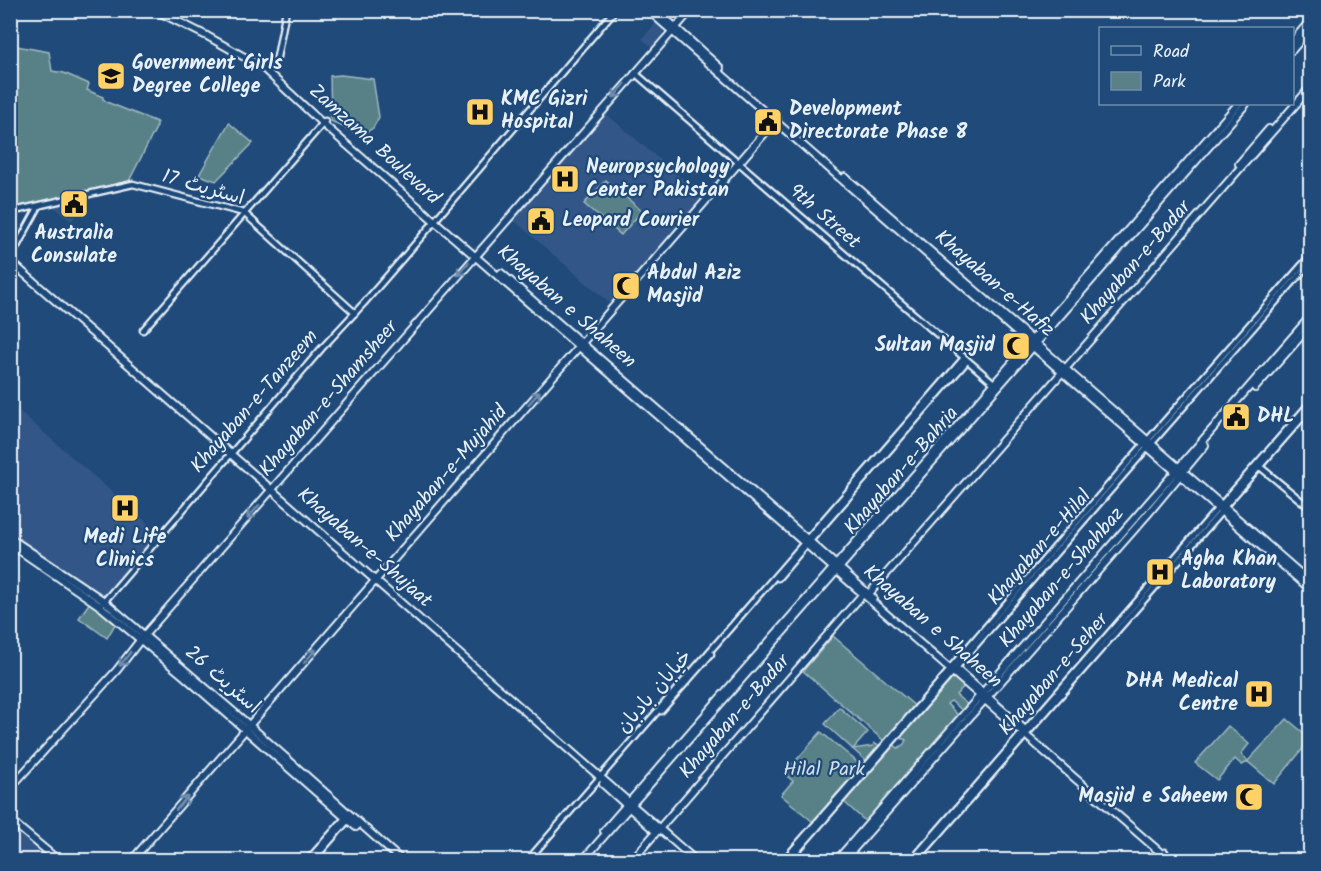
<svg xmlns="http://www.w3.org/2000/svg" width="1321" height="871" viewBox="0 0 1321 871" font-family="Kalam,'Playpen Sans Arabic',sans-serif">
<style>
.built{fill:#325687}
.green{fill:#598187;stroke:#a0b9c0;stroke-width:1.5}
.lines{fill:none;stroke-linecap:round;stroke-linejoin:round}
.minor-casing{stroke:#e8f1f8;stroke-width:9}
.major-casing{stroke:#e8f1f8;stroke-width:10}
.minor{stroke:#1f4a7a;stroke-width:4.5}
.major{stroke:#1f4a7a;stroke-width:6}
.oneway{stroke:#6f8dac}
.labels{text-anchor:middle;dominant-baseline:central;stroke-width:4.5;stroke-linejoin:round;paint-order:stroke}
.poi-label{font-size:20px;font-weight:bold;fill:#e8f1f8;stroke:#1f4a7a;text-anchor:start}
.street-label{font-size:20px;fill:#e8f1f8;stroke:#1f4a7a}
.park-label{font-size:20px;fill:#d3e0e7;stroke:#1f4a7a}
</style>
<rect width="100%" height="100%" fill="#1f4a7a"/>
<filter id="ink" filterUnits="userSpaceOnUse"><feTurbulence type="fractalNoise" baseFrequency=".0167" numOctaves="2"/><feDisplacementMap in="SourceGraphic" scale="12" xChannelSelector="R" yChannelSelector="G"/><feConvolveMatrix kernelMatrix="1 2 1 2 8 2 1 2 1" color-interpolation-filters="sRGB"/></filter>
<g filter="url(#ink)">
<g class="built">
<path d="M656,23L663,29V34L652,47L642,39Z"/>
<path d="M476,95L494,107L492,118L484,127L464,116Z"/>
<path d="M603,111L707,200L614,307L510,217Z"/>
<path d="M71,198L83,207L71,221L50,203Z"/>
<path d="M10,403L158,532L101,598L11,537Z"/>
<path d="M10,827L49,859L47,860H11Z"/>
</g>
<g class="green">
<path d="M11,45L49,52L52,71L64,73L89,84L87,90L103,97V99L109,103L157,122V126L129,181L11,208Z"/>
<path d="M341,75L373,79L379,117L373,128L361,136L331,121L330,76Z"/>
<path d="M229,123L253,143L216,181L199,175Z"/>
<path d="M606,180L642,211L621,235L584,204Z"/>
<path d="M90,602L117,621L107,638L79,618Z"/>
<path d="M833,636L916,707L884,741L803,671Z"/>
<path d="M953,674L965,685L956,695L968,705L963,711L951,701L947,704L959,716L866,822L844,802V800L893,744L898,748L904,744L906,740L900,738L899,734Z"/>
<path d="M839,707L868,732L853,749L873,746L874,743L877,745H884L867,762L825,724Z"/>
<path d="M1287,719L1310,738V740L1274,784L1248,762L1242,765L1235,759L1217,780L1195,763L1228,726L1249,744L1241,754L1248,761Z"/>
<path d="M821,732L862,766L813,822L781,795L793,781L784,774Z"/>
</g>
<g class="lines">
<g class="minor-casing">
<g id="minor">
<path d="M268,69L277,57L286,10"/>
<path d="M635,73L996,385"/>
<path d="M10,212L133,184L244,213L355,313"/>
<path d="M437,218L615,10"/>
<path d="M10,259L39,206"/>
<path d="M143,330L325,121"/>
<path d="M1148,440L1310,256"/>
<path d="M1151,444L1310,263"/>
<path d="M1259,466L1310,508"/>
<path d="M1221,505L1310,403"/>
<path d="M1224,507L1310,409"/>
<path d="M807,539L964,358"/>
<path d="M810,541L967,361"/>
<path d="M778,578L806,545"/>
<path d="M102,604L322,348L364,303L435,221"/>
<path d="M952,666L1144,444"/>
<path d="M955,669L1148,447"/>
<path d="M661,711L711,654"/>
<path d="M921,855L1221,512"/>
<path d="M308,860L346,817"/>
<path d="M313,860L350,818"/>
<path d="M528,860L804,543"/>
<path d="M784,860L950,670"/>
<path d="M789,860L953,672"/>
<path d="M912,860L1218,508"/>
<path d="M1158,860L1165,852"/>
</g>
</g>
<g class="major-casing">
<g id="major">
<path d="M155,10L207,36L262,67L323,124L1169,860"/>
<path d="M648,10L1310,589"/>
<path d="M656,10L720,68"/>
<path d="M1292,42L1310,21"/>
<path d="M1292,50L1310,29"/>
<path d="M1239,164L1269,129"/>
<path d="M845,177L1310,582"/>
<path d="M10,261L695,860"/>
<path d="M501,273L807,539L873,598"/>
<path d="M1255,388L1310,326"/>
<path d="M10,538L104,601L249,725L401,860"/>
<path d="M10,544L100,606L184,676L356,827"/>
<path d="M868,595L1310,88"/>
<path d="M956,669L1025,730"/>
<path d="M603,784L653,829"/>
<path d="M10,788L117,670L141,639L691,10"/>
<path d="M10,820L58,860"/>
<path d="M604,831L1238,104"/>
<path d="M132,860L777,119"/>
<path d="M583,860L1246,104"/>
<path d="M632,860L862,595"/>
<path d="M837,860L1310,317"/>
<path d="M844,860L1147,515L1205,445"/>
</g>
</g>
<use href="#minor" class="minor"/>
<use href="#major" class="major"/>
</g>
<defs><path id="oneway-shaft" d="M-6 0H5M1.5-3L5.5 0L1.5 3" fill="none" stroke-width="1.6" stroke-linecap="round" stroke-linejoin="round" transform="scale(1.5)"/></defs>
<g class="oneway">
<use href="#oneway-shaft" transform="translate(619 91) rotate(130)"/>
<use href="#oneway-shaft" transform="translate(463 269) rotate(131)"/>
<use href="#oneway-shaft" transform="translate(534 398) rotate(-49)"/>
<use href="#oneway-shaft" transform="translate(253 512) rotate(131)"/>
<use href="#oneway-shaft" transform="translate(310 656) rotate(-49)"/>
<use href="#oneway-shaft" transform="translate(125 659) rotate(128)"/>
<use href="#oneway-shaft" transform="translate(182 803) rotate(-49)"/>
</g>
</g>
<defs>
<g id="university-square" transform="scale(1.5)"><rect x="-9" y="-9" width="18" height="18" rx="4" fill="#ffd166" stroke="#1f4a7a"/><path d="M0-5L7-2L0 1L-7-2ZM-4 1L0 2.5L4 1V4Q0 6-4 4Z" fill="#111"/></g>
<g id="hospital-square" transform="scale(1.5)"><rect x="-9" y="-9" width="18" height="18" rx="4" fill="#ffd166" stroke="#1f4a7a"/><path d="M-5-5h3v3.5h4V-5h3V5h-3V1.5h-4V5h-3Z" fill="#111"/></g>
<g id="civic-square" transform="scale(1.5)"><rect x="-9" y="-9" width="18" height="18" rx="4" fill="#ffd166" stroke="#1f4a7a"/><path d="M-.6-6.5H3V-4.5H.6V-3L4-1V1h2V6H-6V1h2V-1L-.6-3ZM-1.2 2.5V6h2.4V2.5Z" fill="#111"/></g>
<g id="mosque-square" transform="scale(1.5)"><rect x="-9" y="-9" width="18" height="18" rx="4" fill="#ffd166" stroke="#1f4a7a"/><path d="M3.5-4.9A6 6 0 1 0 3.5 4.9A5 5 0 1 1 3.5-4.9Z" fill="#111"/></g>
</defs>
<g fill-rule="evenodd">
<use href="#university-square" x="111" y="76"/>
<use href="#hospital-square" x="480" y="112"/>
<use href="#civic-square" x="768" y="122"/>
<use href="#hospital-square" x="565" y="179"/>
<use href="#civic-square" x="74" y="204"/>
<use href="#civic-square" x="541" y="221"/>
<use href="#mosque-square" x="626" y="286"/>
<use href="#mosque-square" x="1016" y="346"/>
<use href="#civic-square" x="1236" y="417"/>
<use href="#hospital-square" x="125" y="508"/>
<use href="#hospital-square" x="1160" y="572"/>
<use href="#hospital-square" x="1259" y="694"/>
<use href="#mosque-square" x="1249" y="797"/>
</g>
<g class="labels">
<g class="poi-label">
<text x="132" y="64">Government Girls<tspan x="132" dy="23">Degree College</tspan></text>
<text x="501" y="100">KMC Gizri<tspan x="501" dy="23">Hospital</tspan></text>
<text x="789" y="110">Development<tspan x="789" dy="23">Directorate Phase 8</tspan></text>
<text x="586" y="168">Neuropsychology<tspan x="586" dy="23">Center Pakistan</tspan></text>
<text x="562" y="221">Leopard Courier</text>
<text x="74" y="234" text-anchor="middle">Australia<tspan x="74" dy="23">Consulate</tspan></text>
<text x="647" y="274">Abdul Aziz<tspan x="647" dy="23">Masjid</tspan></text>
<text x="995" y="346" text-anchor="end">Sultan Masjid</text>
<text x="1257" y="417">DHL</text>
<text x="125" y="538" text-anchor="middle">Medi Life<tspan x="125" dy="23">Clinics</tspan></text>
<text x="1181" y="560">Agha Khan<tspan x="1181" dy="23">Laboratory</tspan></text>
<text x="1238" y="682" text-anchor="end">DHA Medical<tspan x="1238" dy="23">Centre</tspan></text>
<text x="1228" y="797" text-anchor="end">Masjid e Saheem</text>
</g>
<g class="street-label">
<text transform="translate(374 145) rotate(42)">Zamzama Boulevard</text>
<text transform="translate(203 188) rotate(16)">اسٹریٹ 17</text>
<text transform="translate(824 217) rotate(41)">9th Street</text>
<text transform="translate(1136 263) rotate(-49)">Khayaban-e-Badar</text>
<text transform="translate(994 284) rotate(41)">Khayaban-e-Hafiz</text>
<text transform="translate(566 307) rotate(41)">Khayaban e Shaheen</text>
<text transform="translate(329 399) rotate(-49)">Khayaban-e-Shamsheer</text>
<text transform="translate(255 402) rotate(-49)">Khayaban-e-Tanzeem</text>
<text transform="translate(902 471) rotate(-49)">Khayaban-e-Bahria</text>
<text transform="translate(447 474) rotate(-49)">Khayaban-e-Mujahid</text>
<text transform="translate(364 548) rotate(41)">Khayaban-e-Shujaat</text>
<text transform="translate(1040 548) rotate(-49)">Khayaban-e-Hilal</text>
<text transform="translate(1062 578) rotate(-49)">Khayaban-e-Shahbaz</text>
<text transform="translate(932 627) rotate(41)">Khayaban e Shaheen</text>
<text transform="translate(1054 675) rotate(-49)">Khayaban-e-Seher</text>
<text transform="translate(222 680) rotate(41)">اسٹریٹ 26</text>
<text transform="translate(655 692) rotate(-49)">خیابان بادبان</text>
<text transform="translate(735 717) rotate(-49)">Khayaban-e-Badar</text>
</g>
<g class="park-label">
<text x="824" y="770">Hilal Park</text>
</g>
</g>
<rect width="1321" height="871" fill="none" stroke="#1f4a7a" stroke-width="36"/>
<rect x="18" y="18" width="1285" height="835" fill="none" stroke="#e8f1f8" stroke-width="2" filter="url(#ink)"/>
<rect x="1099" y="27" width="195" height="78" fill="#1f4a7a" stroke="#6f8dac" stroke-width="1.5"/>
<rect x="1111" y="46" width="30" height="9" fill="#1f4a7a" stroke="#6f8dac" stroke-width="1.5"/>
<text x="1153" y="57" font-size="18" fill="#e8f1f8">Road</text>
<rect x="1111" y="72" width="30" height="18" fill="#598187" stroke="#6f8dac" stroke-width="1.5"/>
<text x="1153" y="87" font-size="18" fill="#e8f1f8">Park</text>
</svg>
